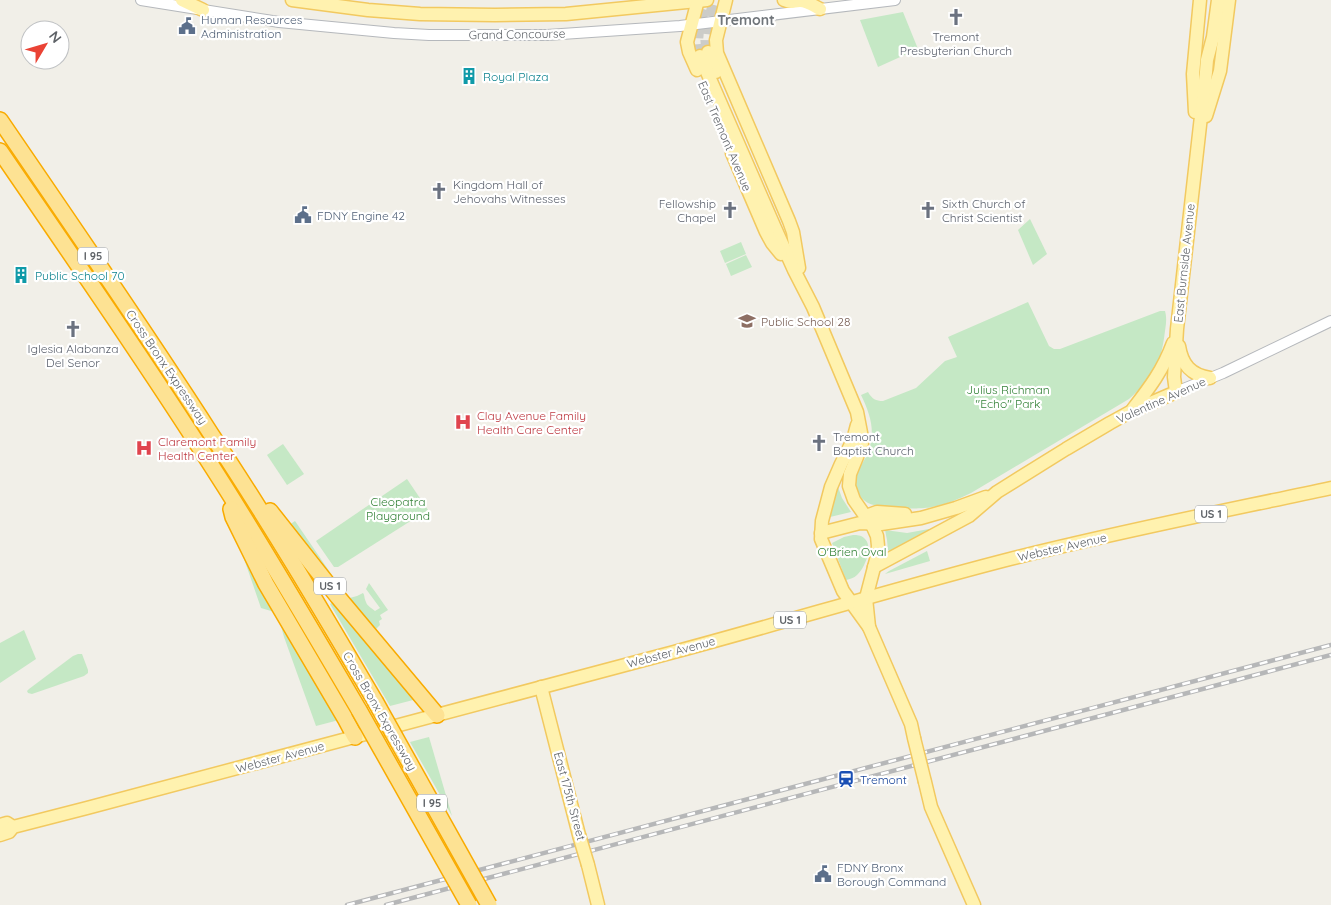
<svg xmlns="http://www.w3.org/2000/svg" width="1331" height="905" viewBox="0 0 1331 905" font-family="Quicksand,sans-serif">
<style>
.green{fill:#c5e8c5}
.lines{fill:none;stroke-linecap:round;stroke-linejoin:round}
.major-tunnel{stroke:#ccccc8;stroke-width:12;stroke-dasharray:12 6;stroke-linecap:butt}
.minor-casing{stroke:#b5b8bc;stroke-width:12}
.major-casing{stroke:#f2c960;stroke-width:15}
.highway-casing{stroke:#f9ab00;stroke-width:18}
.minor{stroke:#fff;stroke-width:10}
.major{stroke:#fff2af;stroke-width:12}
.highway{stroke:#fde293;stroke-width:15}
.rail-casing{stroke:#b6b7b8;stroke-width:4.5}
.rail{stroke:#fff;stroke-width:2.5;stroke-dasharray:8;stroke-linecap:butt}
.major-bridge-casing{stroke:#f2c960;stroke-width:15;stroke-linecap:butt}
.highway-bridge-casing{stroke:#f9ab00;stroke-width:18;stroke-linecap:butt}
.major-bridge{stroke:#fff2af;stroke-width:12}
.highway-bridge{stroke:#fde293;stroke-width:15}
.labels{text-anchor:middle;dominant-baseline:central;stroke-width:4.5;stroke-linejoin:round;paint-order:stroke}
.shield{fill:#fff;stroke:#8f9295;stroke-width:1}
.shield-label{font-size:11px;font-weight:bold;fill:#5f6368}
.service-label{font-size:12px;fill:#4e5e75;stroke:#fff;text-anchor:start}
.street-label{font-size:12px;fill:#5f6368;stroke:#fff}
.worship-label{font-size:12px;fill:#5b616d;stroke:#fff;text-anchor:start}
.culture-label{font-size:12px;fill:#0d838f;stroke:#fff;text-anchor:start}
.education-label{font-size:12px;fill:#785e54;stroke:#fff;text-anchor:start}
.park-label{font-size:12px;fill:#348238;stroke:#fff}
.health-label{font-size:12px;fill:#be3a42;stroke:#fff;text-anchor:start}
.transit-label{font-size:12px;fill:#164399;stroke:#fff;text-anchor:start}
.neighbourhood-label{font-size:14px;font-weight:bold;fill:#70757a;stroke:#fff}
</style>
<rect width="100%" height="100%" fill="#f1efe8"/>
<g class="green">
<path d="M903,12L918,49L878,67L860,20Z"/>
<path d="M1030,219L1047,254L1033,265L1018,230Z"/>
<path d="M741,242L746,254L725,263L720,251Z"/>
<path d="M746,255L752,267L731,276L726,264Z"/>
<path d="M1028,302L1049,346L1054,349H1060L1160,311H1165C1167,318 1166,324 1165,331C1161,364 1154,377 1129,399L971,493C958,499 946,505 932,507C920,510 877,508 868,503C861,499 856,492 855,485C854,474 861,466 866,457C877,434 871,416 861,395L868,392C872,399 876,401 883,401L916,388L945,361L957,357L948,337Z"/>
<path d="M283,444L304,474L287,485L267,455Z"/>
<path d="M407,479L428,510L338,567H334L316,541Z"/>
<path d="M838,487L842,498L851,512L830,517Z"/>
<path d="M295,521L340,587L338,589L289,525Z"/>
<path d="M929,529V531L891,552L888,550L887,540L885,530L907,533Z"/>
<path d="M853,535C857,535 861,535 864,538C874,546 865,568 857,575C854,578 850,579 846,580L832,543L844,537Z"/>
<path d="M927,551L930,561L885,574L889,571Z"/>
<path d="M242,553L255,578L339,720L316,726L284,637L279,619L275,613L271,611L261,608Z"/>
<path d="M369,583L388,610L380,615L382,619L379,621L380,625L376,629L399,662L346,599L357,596L363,593C365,596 364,598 366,602C367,606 372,608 375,611L380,608L366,589Z"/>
<path d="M336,601L417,699L390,706L330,604Z"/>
<path d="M24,630L36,659L0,683V643Z"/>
<path d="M78,654H82L88,670V673L84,676L32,694L28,693L27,691L29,689L73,656Z"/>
<path d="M429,737L452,816L410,742Z"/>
</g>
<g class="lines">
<g class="major-tunnel">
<path d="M708,52C703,35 711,17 715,0"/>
<path d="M700,56C693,37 701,19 706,0"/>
</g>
<g class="minor-casing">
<g id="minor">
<path d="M141,0L279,22L394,33L429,35H547L680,26L895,0"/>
<path d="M1176,392L1223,373L1331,321"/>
</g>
</g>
<g class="major-casing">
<g id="major">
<path d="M182,0L203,10"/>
<path d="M292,0L368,10L420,14L495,15L566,14L707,0"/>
<path d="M726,0L716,40L717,53L789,221L793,232L799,268"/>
<path d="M784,0C793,4 792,1 800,1C807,1 814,6 820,9"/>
<path d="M708,52L716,72"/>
<path d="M700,56L775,228L794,270L813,307L857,412L862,438V443L859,452L850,474L849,486L854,500L873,527L877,536L878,546L877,556L866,598L869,627"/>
<path d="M697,70L689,52L687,42L698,0"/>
<path d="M1195,112L1193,74L1200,0"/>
<path d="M1206,116L1220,71L1229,0"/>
<path d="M732,153L766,232L772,243L781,254"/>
<path d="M1179,346C1182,365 1191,375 1210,378"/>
<path d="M1133,409C1150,387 1163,370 1173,343"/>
<path d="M857,425L853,440L841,464L831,487L822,521L821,539L843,591L869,627L911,724L914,738"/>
<path d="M866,516L877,512L905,514"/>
<path d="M821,533L860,523L881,524L921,518L956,508L986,497"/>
<path d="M874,567L969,516L997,492L1066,449L1110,423L1130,412L1176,392L1174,377L1177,329L1206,72L1207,60L1213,37L1218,0"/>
<path d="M541,687L579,835"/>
<path d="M925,782L931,807L974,905"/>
<path d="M0,825L7,823L13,827"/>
<path d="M0,835L9,832L13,827L87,808C283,756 478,704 674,652C786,622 897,588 1010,559C1116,532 1224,511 1331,488"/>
<path d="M588,865L598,905"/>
</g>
</g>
<g class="highway-casing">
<g id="highway">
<path d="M0,120C71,224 143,328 211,434C269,521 322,611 375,701"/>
<path d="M0,151C76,262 153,373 225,487C271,560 315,635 359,710"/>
<path d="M231,509L233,517L266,584L346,720L355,737"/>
<path d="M270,511L338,597L437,715"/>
</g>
</g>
<use href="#minor" class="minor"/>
<use href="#major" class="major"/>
<use href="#highway" class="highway"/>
<g class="rail-casing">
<g id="rail">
<path d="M347,905L1331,645"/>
<path d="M386,905L1331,655"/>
</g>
</g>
<use href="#rail" class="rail"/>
<g class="major-bridge-casing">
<g id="major-bridge">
<path d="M914,738L925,782"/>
<path d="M579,835L588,865"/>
</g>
</g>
<g class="highway-bridge-casing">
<g id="highway-bridge">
<path d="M375,701L489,905"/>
<path d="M359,710L469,905"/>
</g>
</g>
<use href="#major-bridge" class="major-bridge"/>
<use href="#highway-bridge" class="highway-bridge"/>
</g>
<defs>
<g id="church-bare" transform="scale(1.35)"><path d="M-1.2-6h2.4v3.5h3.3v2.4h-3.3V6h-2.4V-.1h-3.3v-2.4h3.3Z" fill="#6b7280" stroke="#fff" stroke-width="2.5" paint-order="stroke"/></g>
<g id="civic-bare" transform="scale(1.35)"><path d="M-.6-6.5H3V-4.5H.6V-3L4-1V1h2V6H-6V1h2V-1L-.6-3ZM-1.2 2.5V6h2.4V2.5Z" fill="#5c6f8a" stroke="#fff" stroke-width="2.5" paint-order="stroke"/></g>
<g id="building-bare" transform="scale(1.35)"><path d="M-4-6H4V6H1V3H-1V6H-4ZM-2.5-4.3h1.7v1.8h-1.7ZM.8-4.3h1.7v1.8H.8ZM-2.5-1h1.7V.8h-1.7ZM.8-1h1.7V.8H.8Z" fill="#0f9aa8" stroke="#fff" stroke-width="2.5" paint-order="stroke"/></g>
<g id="school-bare" transform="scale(1.35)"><path d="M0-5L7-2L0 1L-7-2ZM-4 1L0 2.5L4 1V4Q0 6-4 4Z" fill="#8d6e63" stroke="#fff" stroke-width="2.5" paint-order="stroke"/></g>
<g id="hospital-bare" transform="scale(1.35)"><path d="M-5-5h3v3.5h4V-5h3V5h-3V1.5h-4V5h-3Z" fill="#e0444e" stroke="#fff" stroke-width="2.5" paint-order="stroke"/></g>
<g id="station-bare" transform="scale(1.35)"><path d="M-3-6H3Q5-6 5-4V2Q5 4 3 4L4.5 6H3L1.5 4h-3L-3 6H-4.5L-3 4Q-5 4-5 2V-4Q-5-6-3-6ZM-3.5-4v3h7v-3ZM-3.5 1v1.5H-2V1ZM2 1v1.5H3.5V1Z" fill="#1a4fb4" stroke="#fff" stroke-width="2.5" paint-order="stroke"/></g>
</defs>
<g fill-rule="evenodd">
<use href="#church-bare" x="956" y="17"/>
<use href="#civic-bare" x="187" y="26"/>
<use href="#building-bare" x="469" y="76"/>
<use href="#church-bare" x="439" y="191"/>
<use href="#church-bare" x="730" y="210"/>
<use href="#church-bare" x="928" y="210"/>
<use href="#civic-bare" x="303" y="215"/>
<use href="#building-bare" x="21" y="275"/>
<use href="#school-bare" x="747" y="321"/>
<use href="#church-bare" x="73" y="329"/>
<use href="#hospital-bare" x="463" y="422"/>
<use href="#church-bare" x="819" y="443"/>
<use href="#hospital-bare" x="144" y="448"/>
<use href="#station-bare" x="846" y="779"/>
<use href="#civic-bare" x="823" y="874"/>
</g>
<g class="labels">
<g class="shield">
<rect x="78" y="247.5" width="30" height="17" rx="4"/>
<rect x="1195" y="505.5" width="32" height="17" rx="4"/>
<rect x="314" y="577.5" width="32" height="17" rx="4"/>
<rect x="774" y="611.5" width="32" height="17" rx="4"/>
<rect x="417" y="794.5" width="30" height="17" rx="4"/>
</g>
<g class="shield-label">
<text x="93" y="256">I 95</text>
<text x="1211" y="514">US 1</text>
<text x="330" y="586">US 1</text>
<text x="790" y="620">US 1</text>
<text x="432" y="803">I 95</text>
</g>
<g class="service-label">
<text x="201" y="19">Human Resources<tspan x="201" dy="14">Administration</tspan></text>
<text x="317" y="215">FDNY Engine 42</text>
<text x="837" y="867">FDNY Bronx<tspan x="837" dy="14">Borough Command</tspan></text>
</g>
<g class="street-label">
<text transform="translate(517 34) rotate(-1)">Grand Concourse</text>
<text transform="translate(725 136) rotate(67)">East Tremont Avenue</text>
<text transform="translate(1184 263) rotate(-84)">East Burnside Avenue</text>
<text transform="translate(167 367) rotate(56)">Cross Bronx Expressway</text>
<text transform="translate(1161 400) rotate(-24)">Valentine Avenue</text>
<text transform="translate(1062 547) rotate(-13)">Webster Avenue</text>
<text transform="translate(671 652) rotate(-15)">Webster Avenue</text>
<text transform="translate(380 711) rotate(60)">Cross Bronx Expressway</text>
<text transform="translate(280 757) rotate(-15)">Webster Avenue</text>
<text transform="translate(570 796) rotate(75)">East 175th Street</text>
</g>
<g class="worship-label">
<text x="956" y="36" text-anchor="middle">Tremont<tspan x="956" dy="14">Presbyterian Church</tspan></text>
<text x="453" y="184">Kingdom Hall of<tspan x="453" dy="14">Jehovahs Witnesses</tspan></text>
<text x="716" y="203" text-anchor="end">Fellowship<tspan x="716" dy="14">Chapel</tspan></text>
<text x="942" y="203">Sixth Church of<tspan x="942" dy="14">Christ Scientist</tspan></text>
<text x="73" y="348" text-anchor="middle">Iglesia Alabanza<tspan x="73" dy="14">Del Senor</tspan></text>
<text x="833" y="436">Tremont<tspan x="833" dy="14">Baptist Church</tspan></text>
</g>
<g class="culture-label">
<text x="483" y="76">Royal Plaza</text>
<text x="35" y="275">Public School 70</text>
</g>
<g class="education-label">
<text x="761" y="321">Public School 28</text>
</g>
<g class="park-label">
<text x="1008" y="389">Julius Richman<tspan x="1008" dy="14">"Echo" Park</tspan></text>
<text x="398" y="501">Cleopatra<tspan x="398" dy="14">Playground</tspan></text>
<text x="852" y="551">O'Brien Oval</text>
</g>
<g class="health-label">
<text x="477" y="415">Clay Avenue Family<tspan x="477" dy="14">Health Care Center</tspan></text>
<text x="158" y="441">Claremont Family<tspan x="158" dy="14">Health Center</tspan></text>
</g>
<g class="transit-label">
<text x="860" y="779">Tremont</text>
</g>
<g class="neighbourhood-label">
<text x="746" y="20">Tremont</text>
</g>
</g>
<g transform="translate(45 45) rotate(52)"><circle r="24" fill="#ffffff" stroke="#bfc1c3"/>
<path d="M0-4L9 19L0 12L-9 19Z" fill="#ea4335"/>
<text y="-8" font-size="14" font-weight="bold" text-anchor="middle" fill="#5f6368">N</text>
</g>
</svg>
